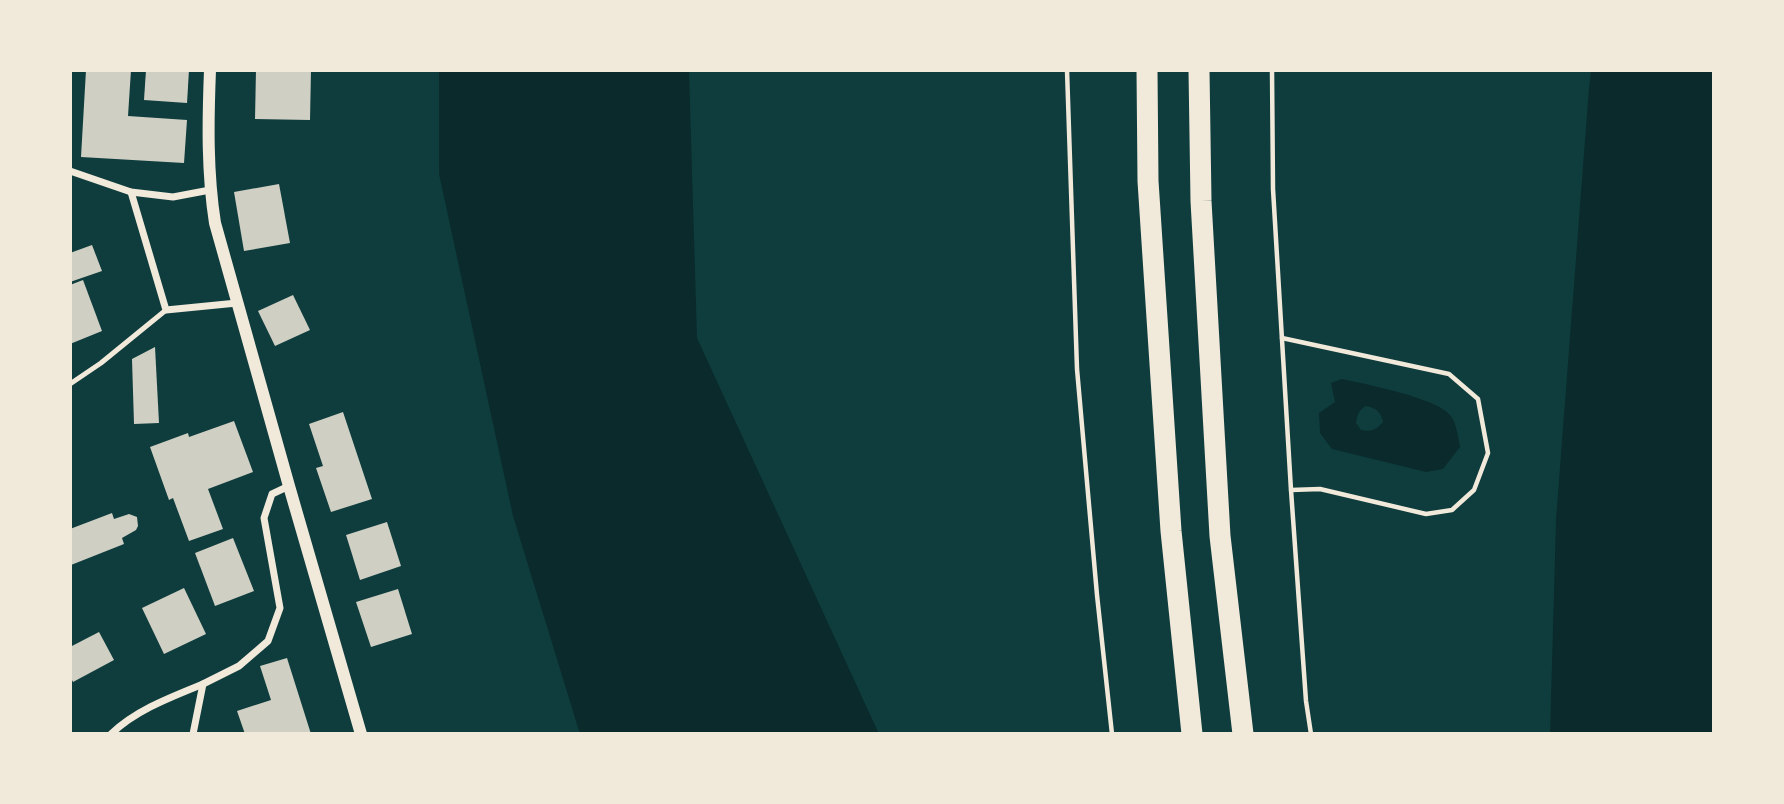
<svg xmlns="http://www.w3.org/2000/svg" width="1784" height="804" viewBox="0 0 1784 804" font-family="Manrope,sans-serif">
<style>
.water{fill:#0a2a2b;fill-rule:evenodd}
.building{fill:#cfcfc3}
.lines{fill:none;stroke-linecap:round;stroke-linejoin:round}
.path{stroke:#f1e9da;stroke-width:4.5}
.service{stroke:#f1e9da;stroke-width:5}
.minor{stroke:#f1e9da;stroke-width:7}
.tertiary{stroke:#f1e9da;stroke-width:12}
.motorway{stroke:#f1e9da;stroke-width:21}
</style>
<rect width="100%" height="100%" fill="#0f3d3e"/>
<g class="water">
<path d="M439,70H689L697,338L879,734H580L513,516L439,174Z"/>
<path d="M1591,70H1714V734H1550L1556,520L1589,88Z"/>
<path d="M1342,379C1365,384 1438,398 1451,416C1457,425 1458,437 1460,447L1443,469L1426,472L1332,449L1320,433L1319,413L1335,402L1331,383ZM1366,406C1376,408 1381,412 1383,422C1376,430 1371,432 1361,430L1356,423C1357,415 1359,410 1366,406Z"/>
</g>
<g class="building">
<path d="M86,70H131L128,116L187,120L184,163L81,157Z"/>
<path d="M146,70H189L187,103L144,100Z"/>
<path d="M256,70H311L310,120L255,119Z"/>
<path d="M279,184L290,243L244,251L234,192Z"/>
<path d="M92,245L102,271L70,282V253Z"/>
<path d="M83,280L102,331L70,344V285Z"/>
<path d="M293,295L310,330L275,346L258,311Z"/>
<path d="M155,347L159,423L134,424L132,359Z"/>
<path d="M343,412L372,499L331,512L316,468L323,466L309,424Z"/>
<path d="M234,421L253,472L208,489L223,529L189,541L173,498L169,500L150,447L188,433L189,437Z"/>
<path d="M112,513L114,519L129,514L137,517L138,526L136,530L122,538L124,544L71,565L70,529Z"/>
<path d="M387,522L401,566L360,580L346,535Z"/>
<path d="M233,538L254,591L215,606L195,553Z"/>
<path d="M184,588L206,634L164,654L142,608Z"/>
<path d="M398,589L412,634L371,647L356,602Z"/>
<path d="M99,632L114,660L73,682L70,676V647Z"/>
<path d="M287,658L311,734H245L237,711L271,700L260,666Z"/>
</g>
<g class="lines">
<g class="path">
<path d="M1067,70L1077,369L1097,595L1112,734"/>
<path d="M1272,70L1273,189L1291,490L1306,701L1311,734"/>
<path d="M1282,338L1449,374L1478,399L1488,453L1474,490L1452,510L1426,514L1320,489L1291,490"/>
</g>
<path class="service" d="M70,384L101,363L166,310"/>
<g class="minor">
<path d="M70,171L131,192L173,197L210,190"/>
<path d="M131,192L166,310L237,303"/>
<path d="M111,734C136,710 171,697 203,684"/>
<path d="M193,734L203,684L239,666L268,641L280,608L264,518L272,494L289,486"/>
</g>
<path class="tertiary" d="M210,70C208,121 207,172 215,223L289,486L361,734"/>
<g class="motorway">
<path d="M1147,70L1148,181L1171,531L1192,734"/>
<path d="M1199,70L1201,201L1220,536L1243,734"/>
</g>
</g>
<rect width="1784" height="804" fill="none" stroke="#f1e9da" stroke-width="144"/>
</svg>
